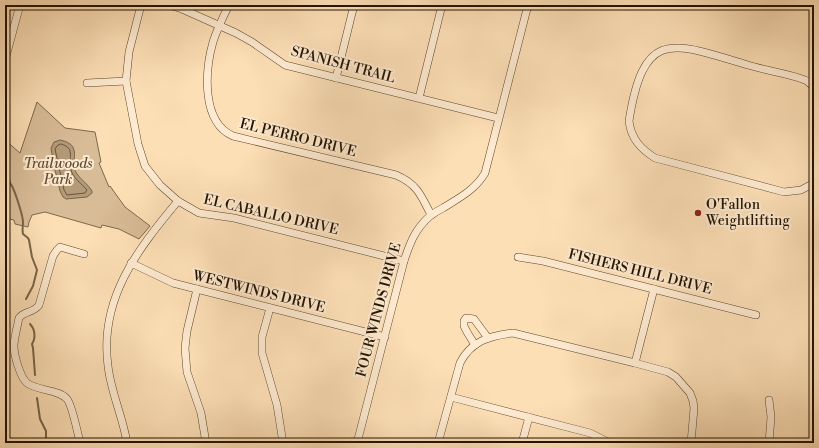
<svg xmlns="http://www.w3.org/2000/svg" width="819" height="448" viewBox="0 0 819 448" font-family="'Libre Bodoni',serif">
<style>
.green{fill:#d8bc97;stroke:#7e684c}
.water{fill:#b39a78;stroke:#796448}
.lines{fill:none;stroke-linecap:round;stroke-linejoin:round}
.shore{stroke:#6b563c;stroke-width:1}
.stream{stroke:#796448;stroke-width:2}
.street-casing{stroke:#5a462e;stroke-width:8}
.street{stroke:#feead0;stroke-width:7}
.poi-dot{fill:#8f2418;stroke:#feead0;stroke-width:1.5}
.labels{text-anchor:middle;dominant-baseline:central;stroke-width:4;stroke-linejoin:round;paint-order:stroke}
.street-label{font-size:14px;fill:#231300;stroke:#feead0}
.park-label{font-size:14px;font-style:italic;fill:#624e35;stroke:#feead0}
.poi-label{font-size:14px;fill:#231300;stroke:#feead0;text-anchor:start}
</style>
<rect width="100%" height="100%" fill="#fddfb6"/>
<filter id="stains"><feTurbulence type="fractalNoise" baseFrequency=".005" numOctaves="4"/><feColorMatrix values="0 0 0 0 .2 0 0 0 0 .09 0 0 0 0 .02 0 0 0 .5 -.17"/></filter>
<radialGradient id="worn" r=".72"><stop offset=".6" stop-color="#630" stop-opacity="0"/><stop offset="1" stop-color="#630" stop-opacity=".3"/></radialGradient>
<path class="green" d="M37,102L65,128L95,132L101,162L99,163L109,187L110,186L125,207L150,226L139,239L119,229L102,225L101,228L45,212L32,215L29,222L28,227L15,224L14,220L9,219L5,232V140L20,153Z"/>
<path class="water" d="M60,140C85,145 68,162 77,174C81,180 88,184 92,191V193L87,197L66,199L63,197L60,191L53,161L51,148L54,142Z"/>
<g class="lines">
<path class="shore" d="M61,144C77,148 67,160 71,170C73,178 82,184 87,190L85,193L67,195L64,190L55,149L57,146Z"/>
<g class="stream">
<path d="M7,174L10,183"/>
<path d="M5,182L10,183C14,187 23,216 23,222C23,226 22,230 23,234L28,238L29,240L32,257L37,270L33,286L26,299"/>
<path d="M30,324C35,329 36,338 32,344L33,348L35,375"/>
<path d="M37,398L40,419L46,431V443"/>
</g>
<g class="street-casing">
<g id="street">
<path d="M141,5L129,52L126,81L138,144L145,166L160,185L178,201L199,213L234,218L404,261"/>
<path d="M169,5L182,9L236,33L252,42L285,65L498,118"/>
<path d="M229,5C223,17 217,29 213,42C205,70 201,122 233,136L396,175C417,184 421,195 431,215"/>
<path d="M5,60L20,5"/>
<path d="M336,78L354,5"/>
<path d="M87,83L126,81"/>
<path d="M814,87C811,85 808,81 805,80C787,73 767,71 748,65C673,43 644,26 629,121C631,139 641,149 655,158L784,192L801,190L814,183"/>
<path d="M419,98L442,5"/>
<path d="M518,257L543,261L756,315"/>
<path d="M131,263L173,283L385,337"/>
<path d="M197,289L187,331L185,348L187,372L201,413L206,443"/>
<path d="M270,308L262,337V353L277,405L283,443"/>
<path d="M475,345L467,332L464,326V321L466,318L474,319L488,338"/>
<path d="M635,363L654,289"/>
<path d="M451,397L590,433L610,443"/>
<path d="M769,400L771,417L769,443"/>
<path d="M80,443C78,434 72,405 67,399C59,389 37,391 27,383C20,377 14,355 14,346C14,340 16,333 17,327C18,325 18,321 19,318C24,311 34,313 39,305L53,256L57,250L60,247L84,254"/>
<path d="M127,443C123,417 111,393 108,366C99,299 137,250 178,201"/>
<path d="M357,443L404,261C410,243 415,229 430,216C434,213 439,210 443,208C459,198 475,190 485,173L528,5"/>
<path d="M438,443L460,363C471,341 489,336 513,333L635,363L668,372L676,377L690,393L693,401L694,408L691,443"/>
<path d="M522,443L529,417"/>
</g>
</g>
<use href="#street" class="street"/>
</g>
<circle class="poi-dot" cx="698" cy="213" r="4"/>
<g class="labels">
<g class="street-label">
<text transform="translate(343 65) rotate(15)">SPANISH TRAIL</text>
<text transform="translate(298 138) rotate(14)">EL PERRO DRIVE</text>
<text transform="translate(271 215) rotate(13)">EL CABALLO DRIVE</text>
<text transform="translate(640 272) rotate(14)">FISHERS HILL DRIVE</text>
<text transform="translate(259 292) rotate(14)">WESTWINDS DRIVE</text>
<text transform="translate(379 310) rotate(-75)">FOUR WINDS DRIVE</text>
</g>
<g class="park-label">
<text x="58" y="164">Trailwoods<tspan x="58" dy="16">Park</tspan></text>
</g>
<g class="poi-label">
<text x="706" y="205">O'Fallon<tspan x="706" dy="16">Weightlifting</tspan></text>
</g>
</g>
<rect width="819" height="448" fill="none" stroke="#fddfb6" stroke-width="20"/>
<rect x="6" y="6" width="807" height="436" fill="none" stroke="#231300" stroke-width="2"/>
<rect x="10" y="10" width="799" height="428" fill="none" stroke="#231300"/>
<rect width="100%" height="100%" filter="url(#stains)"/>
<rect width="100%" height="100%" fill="url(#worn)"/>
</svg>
